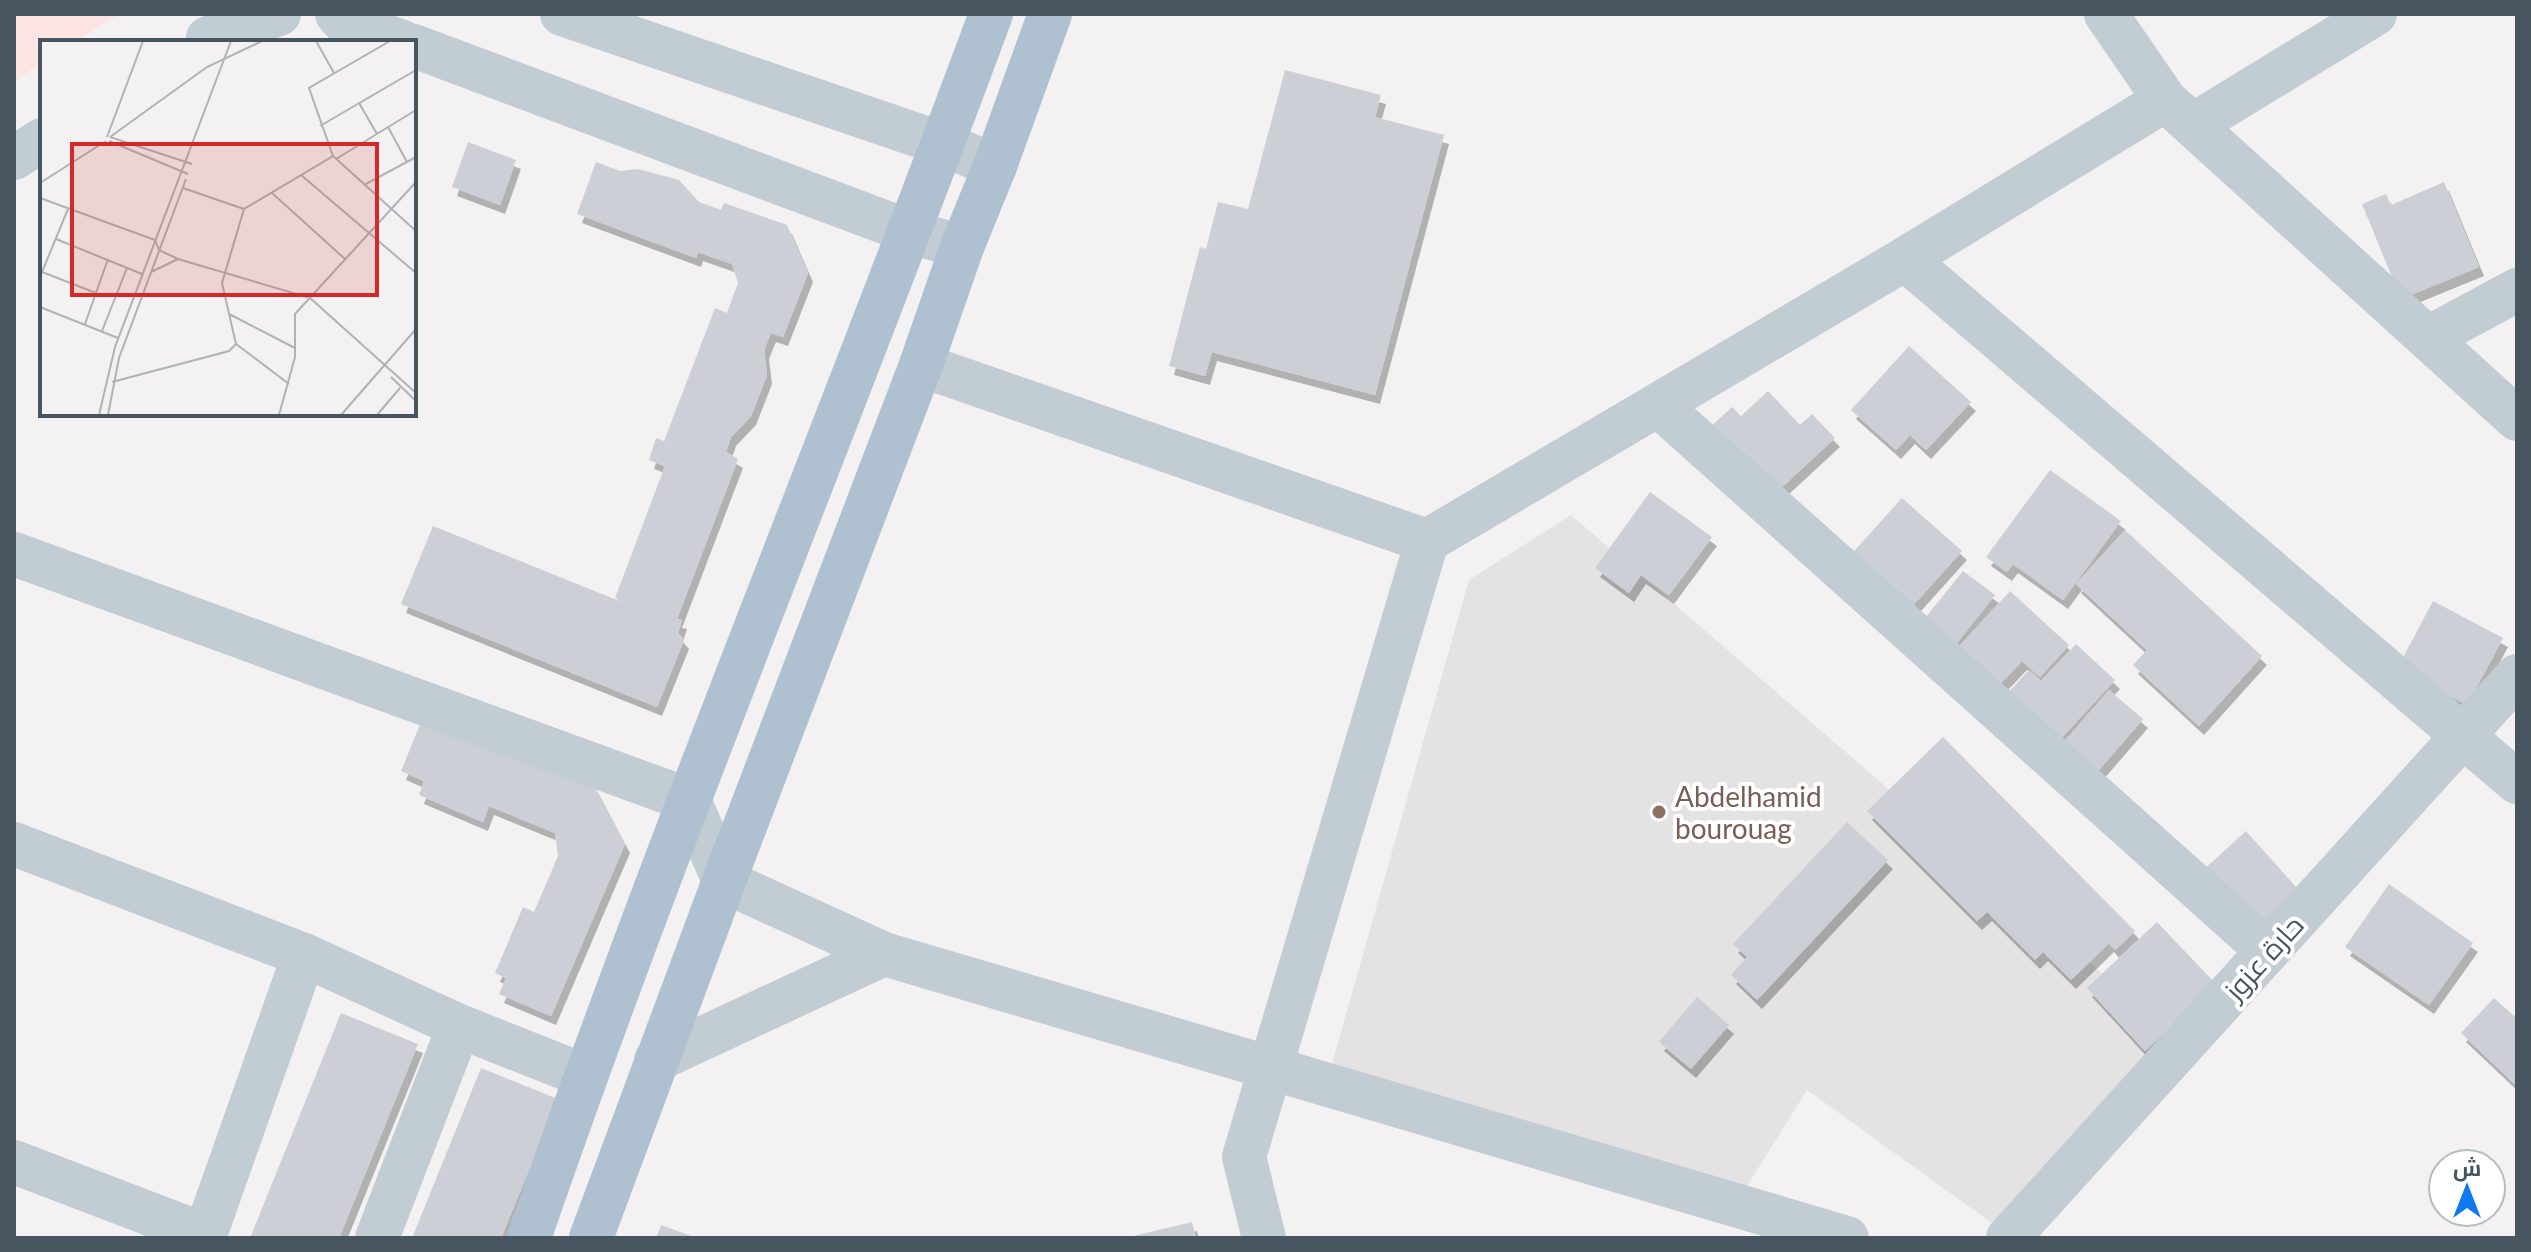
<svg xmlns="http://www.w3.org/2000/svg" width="2531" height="1252" viewBox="0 0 2531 1252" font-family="Lato,Cairo,sans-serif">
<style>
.education{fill:#e4e2e3}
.medical{fill:#fde3e1}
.building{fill:#ccd0d6;filter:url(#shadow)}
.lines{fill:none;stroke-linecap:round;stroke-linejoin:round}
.minor{stroke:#c1ccd3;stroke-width:44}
.major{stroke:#afc1d1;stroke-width:44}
.education-dot{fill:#8d6e63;stroke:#fff;stroke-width:3}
.labels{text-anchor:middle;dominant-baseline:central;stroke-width:8;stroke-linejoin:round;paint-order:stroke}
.education-label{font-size:28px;fill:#785e54;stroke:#fff;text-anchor:start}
.street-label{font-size:28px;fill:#475560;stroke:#fff}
.inset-road{fill:none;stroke:#aeb3b7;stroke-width:2}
.view{fill:#d62828;fill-opacity:0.15;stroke:#d62828;stroke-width:4}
.inset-edge{fill:none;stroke:#475560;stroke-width:4}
</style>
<defs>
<filter id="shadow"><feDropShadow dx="5" dy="9" stdDeviation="0" flood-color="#0004"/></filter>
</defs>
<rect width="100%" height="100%" fill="#f3f1f1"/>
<path class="education" d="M1571,515L2184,1044L2010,1236L1807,1090L1735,1205L1326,1085L1469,580Z"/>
<path class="medical" d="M14,14H119L75,42H42V63L14,81Z"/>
<g class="building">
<path d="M1285,70L1381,95L1375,117L1444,135L1375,395L1212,352L1205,376L1169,366L1200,247L1206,249L1218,202L1248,209Z"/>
<path d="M468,142L516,160L500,205L452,187Z"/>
<path d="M596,162L620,171L638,169L679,180L699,202L721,210L724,203L787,225L808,273L783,337L771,333L764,350L767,375L751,416L731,437L726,452L738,459L677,619L682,620L678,633L684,640L657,707L401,604L433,526L622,602L615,598L665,466L649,460L656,438L664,441L715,308L727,313L738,283L732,264L698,252L696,258L577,214Z"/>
<path d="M2444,182L2479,267L2401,299L2362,204L2386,194L2391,205Z"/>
<path d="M1909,346L1971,402L1926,450L1910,435L1896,450L1851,410Z"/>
<path d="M1768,391L1800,425L1812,414L1835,438L1756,511L1693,443L1732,407L1741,416Z"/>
<path d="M2050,470L2121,521L2063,600L2013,564L2007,572L1986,557Z"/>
<path d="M1650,492L1712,537L1669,595L1641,575L1629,593L1595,568Z"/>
<path d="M1902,498L1962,551L1898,622L1838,569Z"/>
<path d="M2125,530L2262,656L2199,726L2133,665L2147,650L2076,584Z"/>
<path d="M1963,571L1995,595L1945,658L1913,633Z"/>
<path d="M2010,591L2069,645L2040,677L2022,661L1984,701L1943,664Z"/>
<path d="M2433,601L2503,638L2467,705L2398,667Z"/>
<path d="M2076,644L2115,680L2055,745L2003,698L2029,670L2041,681Z"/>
<path d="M2109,690L2143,719L2085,786L2051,757Z"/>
<path d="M424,715L594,785L625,844L551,1016L499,994L506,978L495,973L523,907L534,912L558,856L555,833L489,806L483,822L419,795L424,781L401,771Z"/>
<path d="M1943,737L2135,931L2115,950L2109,943L2071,980L2043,952L2035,960L1987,912L1977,921L1867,811Z"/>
<path d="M1847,822L1888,860L1757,1000L1731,975L1747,957L1733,944Z"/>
<path d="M2246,831L2304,896L2246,949L2187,885Z"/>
<path d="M2389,884L2473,943L2429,1005L2345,947Z"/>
<path d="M2157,922L2216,984L2145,1051L2087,988Z"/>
<path d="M1697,997L1729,1025L1691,1069L1659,1042Z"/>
<path d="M2494,998L2514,1016L2517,1013V1086L2461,1033Z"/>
<path d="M341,1013L418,1044L339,1238H250Z"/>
<path d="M481,1068L558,1099L501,1238H412Z"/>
<path d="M1192,1222L1196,1238H1129V1237Z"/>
<path d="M661,1225L697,1238H656Z"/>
</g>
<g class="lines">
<g class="minor">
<path d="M337,14L342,20L402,42"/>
<path d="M562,14L943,144L995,166"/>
<path d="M208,38L279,14"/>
<path d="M414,46L911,232L962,247"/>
<path d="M2165,100L2517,419"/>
<path d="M2193,125L2375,14"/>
<path d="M14,158L42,140"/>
<path d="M1905,259L2517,782"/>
<path d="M2428,338L2517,290"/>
<path d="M921,365L1427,541"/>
<path d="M1658,405L2268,951"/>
<path d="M14,554L689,800L724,881L884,954L1847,1238"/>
<path d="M14,844L304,955L459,1026L585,1076"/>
<path d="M656,1060L884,954"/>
<path d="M14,1162L205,1235"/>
<path d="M204,1238L304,955"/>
<path d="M377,1238L459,1026"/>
<path d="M1264,1238L1244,1157L1427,541L1905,259L2165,100L2106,14"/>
<path d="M2008,1238L2517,676"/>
</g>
<g class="major">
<path d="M529,1238C671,826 840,423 991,14"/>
<path d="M591,1238L724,881L921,365L962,247L995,166L1050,14"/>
</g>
</g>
<circle class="education-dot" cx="1659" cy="812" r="8"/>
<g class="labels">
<g class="education-label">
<text x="1675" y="796">Abdelhamid<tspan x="1675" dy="32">bourouag</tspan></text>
</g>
<g class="street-label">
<text transform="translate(2263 957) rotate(-48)">حارة عزوز</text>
</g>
</g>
<g transform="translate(40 40)">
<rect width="376" height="376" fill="#f3f1f1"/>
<path class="inset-road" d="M276,1L294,33M319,63L337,94M280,86L376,30M348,87L367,122M67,97L103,1M70,97L167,27L222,1M70,97L152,124M69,101L148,134M293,116L376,191M296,119L376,70M261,135L376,233M0,143L66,101M324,145L376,117M143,148L204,169M232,153L305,219M0,158L115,200L119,210L138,219L270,258L376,353M16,199L102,234M2,232L56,253M111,232L138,219M0,237L28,169M0,267L78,298M189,274L255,308M45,284L68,219M62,291L87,228M351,337L376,361M72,342L189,311L196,304M249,344L196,304L182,243L204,169L293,116L269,48L350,1M59,375L75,307L191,1M68,375L79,318L146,139M239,375L255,317V274L376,142M301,375L376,289M337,375L360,348"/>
<path class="view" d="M32,104H337V255H32Z"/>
<rect width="376" height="376" class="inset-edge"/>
</g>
<rect width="2531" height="1252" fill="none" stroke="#475560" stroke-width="32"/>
<g transform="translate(2467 1188)"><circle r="38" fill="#ffffff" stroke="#b5bbbf" stroke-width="2"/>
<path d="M0-6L14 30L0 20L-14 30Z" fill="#0f79ef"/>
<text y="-12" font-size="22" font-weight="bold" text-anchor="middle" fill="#475560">ش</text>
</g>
</svg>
